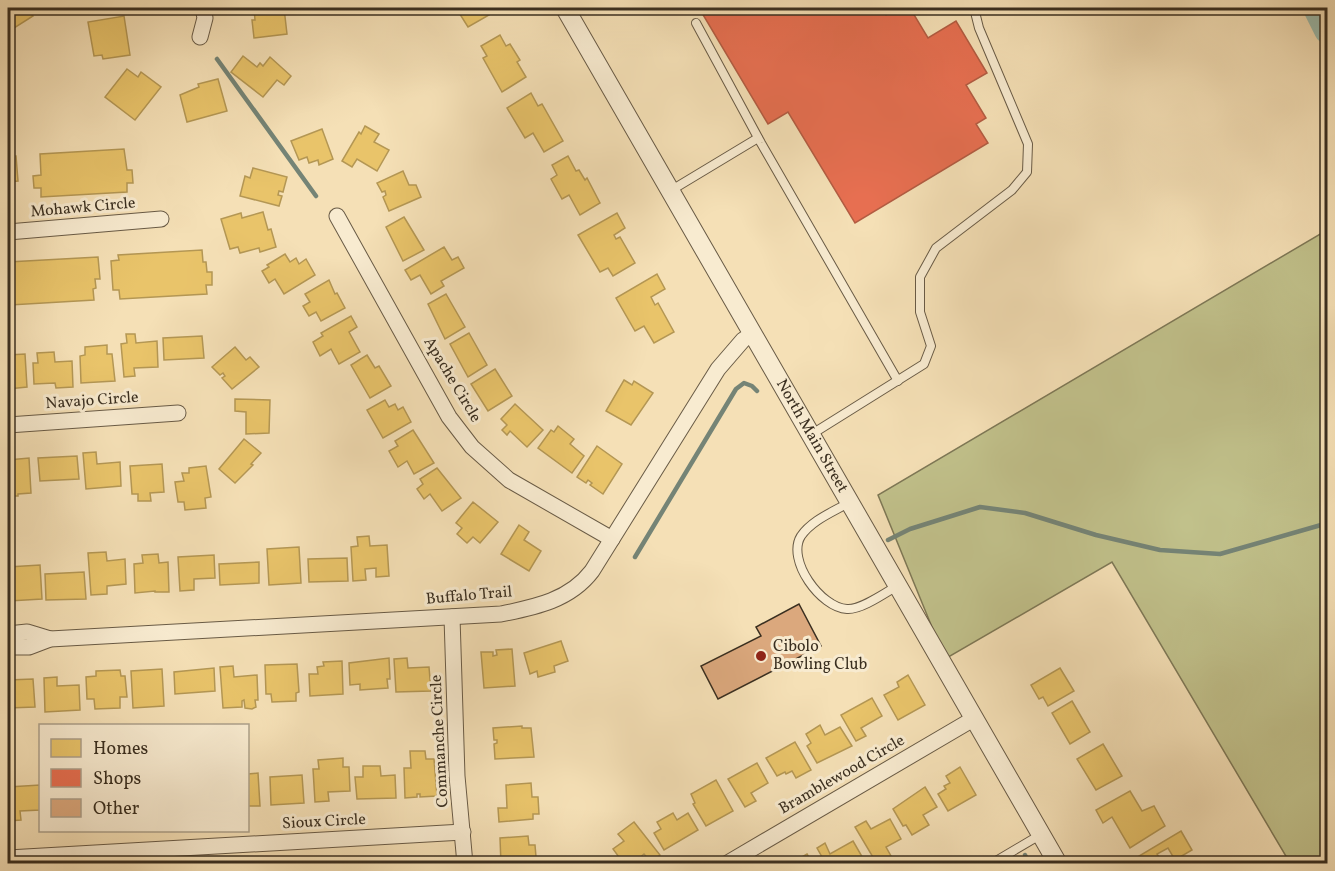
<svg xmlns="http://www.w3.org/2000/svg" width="1335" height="871" viewBox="0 0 1335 871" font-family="Vollkorn,serif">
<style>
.green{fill:#c1c18b;stroke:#7e7856;stroke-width:1.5}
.homes{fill:#e9c46a;stroke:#b49754;stroke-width:1.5}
.shops{fill:#e76f51;stroke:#b35c42;stroke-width:1.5}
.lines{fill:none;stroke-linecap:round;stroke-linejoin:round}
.stream{stroke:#758476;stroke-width:4.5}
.river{stroke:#9cbdaf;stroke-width:28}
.building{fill:#dba87d;stroke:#3a2f20;stroke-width:1.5}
.service-casing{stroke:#695b46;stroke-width:10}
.minor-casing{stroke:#695b46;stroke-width:17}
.tertiary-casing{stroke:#695b46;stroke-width:20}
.service{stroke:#f8ebd0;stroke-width:8}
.minor{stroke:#f8ebd0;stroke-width:15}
.tertiary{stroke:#f8ebd0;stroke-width:18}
.poi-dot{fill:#8f2418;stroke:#f8ebd0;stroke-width:2}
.labels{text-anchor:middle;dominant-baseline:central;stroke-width:6;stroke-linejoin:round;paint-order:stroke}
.street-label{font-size:16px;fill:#3a2f20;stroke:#f8ebd0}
.poi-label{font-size:16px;fill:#3a2f20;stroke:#f8ebd0;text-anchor:start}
</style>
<rect width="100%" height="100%" fill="#f5e0b6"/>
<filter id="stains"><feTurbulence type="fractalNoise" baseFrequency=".00333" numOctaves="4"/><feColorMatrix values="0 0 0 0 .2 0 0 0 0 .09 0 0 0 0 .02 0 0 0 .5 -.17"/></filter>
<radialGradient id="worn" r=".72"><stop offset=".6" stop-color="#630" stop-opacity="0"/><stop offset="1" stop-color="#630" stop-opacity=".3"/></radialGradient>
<path class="green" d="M1327,230V863H1290L1112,562L945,659L878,495Z"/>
<g class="homes">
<path d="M8,8H28L33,16L11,30L8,23Z"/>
<path d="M254,8H284L287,34L254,38L252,20H255Z"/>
<path d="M456,8H485L489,15L468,27Z"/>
<path d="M124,16L130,55L103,59L102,55L94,56L88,22Z"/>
<path d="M500,35L506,46L510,44L520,60L517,62L526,77L502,92L483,58L487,56L481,46Z"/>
<path d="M243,56L257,67L260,63L263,66L270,57L291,76L284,85L277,80L263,97L231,72Z"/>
<path d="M127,69L138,77L141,72L161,87L135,120L105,97Z"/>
<path d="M218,79L227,111L187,122L180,95L199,87L198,84Z"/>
<path d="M531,93L538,106L542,104L563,141L544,152L533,133L525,138L507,108Z"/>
<path d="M365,126L379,134L374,142L389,150L377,171L357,159L352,167L342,161L359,132L361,134Z"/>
<path d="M322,129L333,159L319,165L318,160L309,163L307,157L299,160L291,141Z"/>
<path d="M124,149L127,170H132L133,183H127V192L41,197V188H34L33,176L41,175L40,154Z"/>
<path d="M8,156H16L18,181L8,182Z"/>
<path d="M568,156L576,171L579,170L585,180L587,178L600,203L580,215L569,195L562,199L551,179L557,175L552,165Z"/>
<path d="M253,168L287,177L283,192L279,191L278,195L282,196L279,206L240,196L245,176L250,178Z"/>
<path d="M403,171L409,185H416L421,197L389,211L383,197L386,195L385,191L382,192L377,183Z"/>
<path d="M263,212L268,230L271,229L276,247L260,252L259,248L240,253L238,247L230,249L221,219L241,213L242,218Z"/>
<path d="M617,213L625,228L614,235L616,239L620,237L635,263L613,276L608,268L600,272L578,235Z"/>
<path d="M404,217L424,250L403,261L386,227Z"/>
<path d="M444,247L452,260L458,257L464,268L441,281L444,286L431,294L420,275L411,280L405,270Z"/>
<path d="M202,250L203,262H206L207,272H212V285H206L207,294L120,299L119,290H113L111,261L119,260L118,255Z"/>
<path d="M285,254L290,262L296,258L299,264L306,259L315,275L284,294L275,279L269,283L262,271L269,267L267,265Z"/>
<path d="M98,257L100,279H95L96,288L93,289L94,300L10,305L8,262Z"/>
<path d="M657,274L665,289L651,297L655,305L658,303L674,332L654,343L644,326L635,331L616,298Z"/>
<path d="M329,280L335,294L337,293L345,308L321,321L316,312L309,316L303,306L310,302L305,294Z"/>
<path d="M446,294L465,327L445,339L428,304Z"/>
<path d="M351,316L357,327L349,332L360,352L339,364L331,349L320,356L313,342L323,336L321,333Z"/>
<path d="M469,333L487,365L468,377L450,344Z"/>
<path d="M126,334H135L136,343L157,341L158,367L134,368L135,376L124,377L121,344L127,343Z"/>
<path d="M202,336L204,358L164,360L163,338Z"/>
<path d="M107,345V354H112L115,381L81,383L80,356L85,355V347Z"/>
<path d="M235,347L246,360L250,357L259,367L232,389L222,378L225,376L223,373L220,375L212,367Z"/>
<path d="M54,352L55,362L72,361L73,387L56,388L55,383L34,384L33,363H38L37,353Z"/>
<path d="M25,354L27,387L8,389V355Z"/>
<path d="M367,355L375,368L379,366L391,386L370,398L351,365Z"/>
<path d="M495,369L512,396L488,411L471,384Z"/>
<path d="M624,380L632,385L634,381L653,393L631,425L606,411Z"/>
<path d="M235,399L270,400L269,433L246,434V412L235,411Z"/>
<path d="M385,400L389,407L395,404L398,410L403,407L411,422L383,438L367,410Z"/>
<path d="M515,404L543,430L527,447L510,431L507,435L502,430L507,425L501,419Z"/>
<path d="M558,426L574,439L570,444L584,456L572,473L538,448L551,430L554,432Z"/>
<path d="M413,430L434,463L414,474L407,461L398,467L389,451L398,446L395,441Z"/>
<path d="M244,439L261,453L251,464L253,465L235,483L219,469Z"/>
<path d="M597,446L622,464L603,494L590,485L592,483L588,480L586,483L577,477Z"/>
<path d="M96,452L97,464L120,462L121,486L86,489L83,453Z"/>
<path d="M77,456L79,479L40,481L38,458Z"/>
<path d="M29,458L31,493L18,494V496H11V499L8,500V460Z"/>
<path d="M162,464L164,492L150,493L151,501H138V494H132L130,466Z"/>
<path d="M206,466L211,497L205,498L206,508L185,510L184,502H178L175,482L184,481L182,473H189V468Z"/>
<path d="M437,468L461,498L442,511L430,494L424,499L417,489L423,484L420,479Z"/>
<path d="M473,502L498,522L480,543L473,537L467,543L457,534L462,528L456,523Z"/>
<path d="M519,525L529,532L524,540L541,551L529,571L501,554Z"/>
<path d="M369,536L370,546L387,545L389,576L376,577V568L365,569L366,580L353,581L351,547L358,546L357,537Z"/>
<path d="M299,547L301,583L269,585L267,549Z"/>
<path d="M106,552L107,561L125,559L126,584L107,586V594L91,595L88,553Z"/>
<path d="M158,554L159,563L168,562L169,592H155V591L135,593L134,564L143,563L142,555Z"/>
<path d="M214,555L215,578L194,579V590L180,591L178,557Z"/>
<path d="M347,558L348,581L309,582L308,559Z"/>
<path d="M259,562V583L220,585L219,564Z"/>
<path d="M40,565L42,599L9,601L8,567Z"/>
<path d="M84,572L86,599L46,600L45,574Z"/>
<path d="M561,641L568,661L554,666L555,672L538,677L537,671L530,674L524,653Z"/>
<path d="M512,649L515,686L484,688L481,652H493V656L497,655L496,650Z"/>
<path d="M389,658L390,679H387L388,688L360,690V684L350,685L349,663Z"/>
<path d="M407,658L408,668L429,667L431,691L396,692L394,659Z"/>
<path d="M342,661L343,694L310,696L309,674H318L317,667L324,666L323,662Z"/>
<path d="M297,664L299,692L296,693V701L272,702L271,694H266L265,665Z"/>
<path d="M233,666L234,677L257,675L258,700H255L256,707L252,709L245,708L244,700L242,701V707L223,708L220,667Z"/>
<path d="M214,668L215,691L175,694L174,672Z"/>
<path d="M1060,668L1074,691L1048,706L1043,697L1039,699L1031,685Z"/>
<path d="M162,669L164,706L133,708L131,671Z"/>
<path d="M120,670L121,676H125L127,697H120V708L95,709L94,699H87L86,677L96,676V671Z"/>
<path d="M908,675L925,705L898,720L884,695L899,687L897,682Z"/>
<path d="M57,677V686L79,685L80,710L45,712L44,678Z"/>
<path d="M33,679L35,707L8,708V680Z"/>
<path d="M872,698L882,716L861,728L866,736L856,741L841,715Z"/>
<path d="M1072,701L1090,732L1070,744L1052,713Z"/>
<path d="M820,725L825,735L840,727L852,746L817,763L807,746L811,743L806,734Z"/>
<path d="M522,726V728H531L534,757L495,759L494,744L497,743V740H494L493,728Z"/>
<path d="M795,742L811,770L796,778L792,771L786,774L785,772L777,776L766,758Z"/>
<path d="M1103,744L1122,776L1096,790L1077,759Z"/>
<path d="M410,751H425L426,759H434L437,796L420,797V794H417V797L405,798L404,768H411Z"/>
<path d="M343,758V767H349L350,791L328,792L329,801L315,802L313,769H319L318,760Z"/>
<path d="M757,763L768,783L751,793L756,801L745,807L728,779Z"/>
<path d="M363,766H380L381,776L395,775L396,798L357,799L355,777H363Z"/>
<path d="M960,767L976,795L948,811L938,794L946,789L944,786L950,783L946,776Z"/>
<path d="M258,773L260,806H248V774Z"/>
<path d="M302,775L304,803L271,805L270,777Z"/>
<path d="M716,780L733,811L706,826L693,804L695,803L691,794Z"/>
<path d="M531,783L532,797H538L539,814H533V819L499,822L498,808H507L506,785Z"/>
<path d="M40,785V810L20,811L21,820L8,821V787Z"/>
<path d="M925,787L937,807L923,815L929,825L912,835L906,825L903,826L893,809Z"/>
<path d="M1130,791L1142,811L1154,806L1165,826L1130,848L1112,817L1103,823L1096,810Z"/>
<path d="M673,813L677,820L688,813L698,830L664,850L654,833L661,829L657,822Z"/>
<path d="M890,819L901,839L886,847L891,856L877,864L855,827L866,821L871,829Z"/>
<path d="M634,822L660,855L651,862L644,854L632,864H624L613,849L624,841L618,834Z"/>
<path d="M1181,831L1192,850L1175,860L1168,848L1157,854L1163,864H1136L1134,859Z"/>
<path d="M528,836L529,845H535L536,857H530V864H501L500,838Z"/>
<path d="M853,841L864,860L858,864H826L817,848L825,843L830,854Z"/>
<path d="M807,854L813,864L787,863L796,858L797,860Z"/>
</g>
<path class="shops" d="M699,8H881L886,15L898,8H910L928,38L956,21L987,73L966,85L986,118L976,124L988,143L855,223L788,112L768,124Z"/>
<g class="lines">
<g class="stream">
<path d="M217,59L316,196"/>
<path d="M888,540L910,529L980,507L1025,513L1096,535L1160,550L1220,554L1328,523"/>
<path d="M635,557L736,389L744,383L752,386L757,391"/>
<path d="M1025,855L1030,864"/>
</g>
<path class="river" d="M1317,8L1328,30"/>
</g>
<path class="building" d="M799,604L821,646L718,699L701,666L761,636L756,627Z"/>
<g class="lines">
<g class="service-casing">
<g id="service">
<path d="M696,23L761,143L898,381"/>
<path d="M670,191L758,138"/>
<path d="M812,434L924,364L931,346L920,312V277L936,248L1012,190L1027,172L1028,144L979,28L974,8"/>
<path d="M850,502C833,512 812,520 801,536C786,560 821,608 847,609C861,610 885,593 897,586"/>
<path d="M991,864L1040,835"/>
</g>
</g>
<g class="minor-casing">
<g id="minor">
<path d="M200,37L205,18L203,8"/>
<path d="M337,216L449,417L472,447L509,480L612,539"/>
<path d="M8,232L161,219"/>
<path d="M8,425L178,413"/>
<path d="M452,617L457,776L465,864"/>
<path d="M8,634L27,632L50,639"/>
<path d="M8,647H29L50,639L501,614C536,607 570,600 592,571L718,369L743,340L752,334"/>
<path d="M8,858L463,832"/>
<path d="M726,864L975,718"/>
</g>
</g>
<g class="tertiary-casing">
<g id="tertiary">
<path id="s1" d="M565,8L1058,864"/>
</g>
</g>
<use href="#service" class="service"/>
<use href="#minor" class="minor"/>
<use href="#tertiary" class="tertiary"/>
</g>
<circle class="poi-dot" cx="761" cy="656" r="6"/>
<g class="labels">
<g class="street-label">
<text transform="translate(83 208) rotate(-5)">Mohawk Circle</text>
<text transform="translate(452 380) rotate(59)">Apache Circle</text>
<text transform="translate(92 401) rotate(-4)">Navajo Circle</text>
<text stroke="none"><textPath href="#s1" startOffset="494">North Main Street</textPath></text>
<text transform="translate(469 596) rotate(-5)">Buffalo Trail</text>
<text transform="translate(440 741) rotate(-93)">Commanche Circle</text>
<text transform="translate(842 775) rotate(-30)">Bramblewood Circle</text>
<text transform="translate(324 822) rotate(-3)">Sioux Circle</text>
</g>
<g class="poi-label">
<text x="773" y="647">Cibolo<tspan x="773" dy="18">Bowling Club</tspan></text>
</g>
</g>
<rect width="1335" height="871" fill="none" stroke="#f5e0b6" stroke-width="30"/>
<rect x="9" y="9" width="1317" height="853" fill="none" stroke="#3a2f20" stroke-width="3"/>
<rect x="15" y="15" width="1305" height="841" fill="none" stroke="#3a2f20" stroke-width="1.5"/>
<rect x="39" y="724" width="210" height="108" fill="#f8ebd0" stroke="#aca08a" stroke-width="1.5"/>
<rect x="51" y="739" width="30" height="18" fill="#e9c46a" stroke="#aca08a" stroke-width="1.5"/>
<text x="93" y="754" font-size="18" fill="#3a2f20">Homes</text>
<rect x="51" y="769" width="30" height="18" fill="#e76f51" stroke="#aca08a" stroke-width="1.5"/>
<text x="93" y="784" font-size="18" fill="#3a2f20">Shops</text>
<rect x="51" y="799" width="30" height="18" fill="#dba87d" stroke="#aca08a" stroke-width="1.5"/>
<text x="93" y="814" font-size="18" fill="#3a2f20">Other</text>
<rect width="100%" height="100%" filter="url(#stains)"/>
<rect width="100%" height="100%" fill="url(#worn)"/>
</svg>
